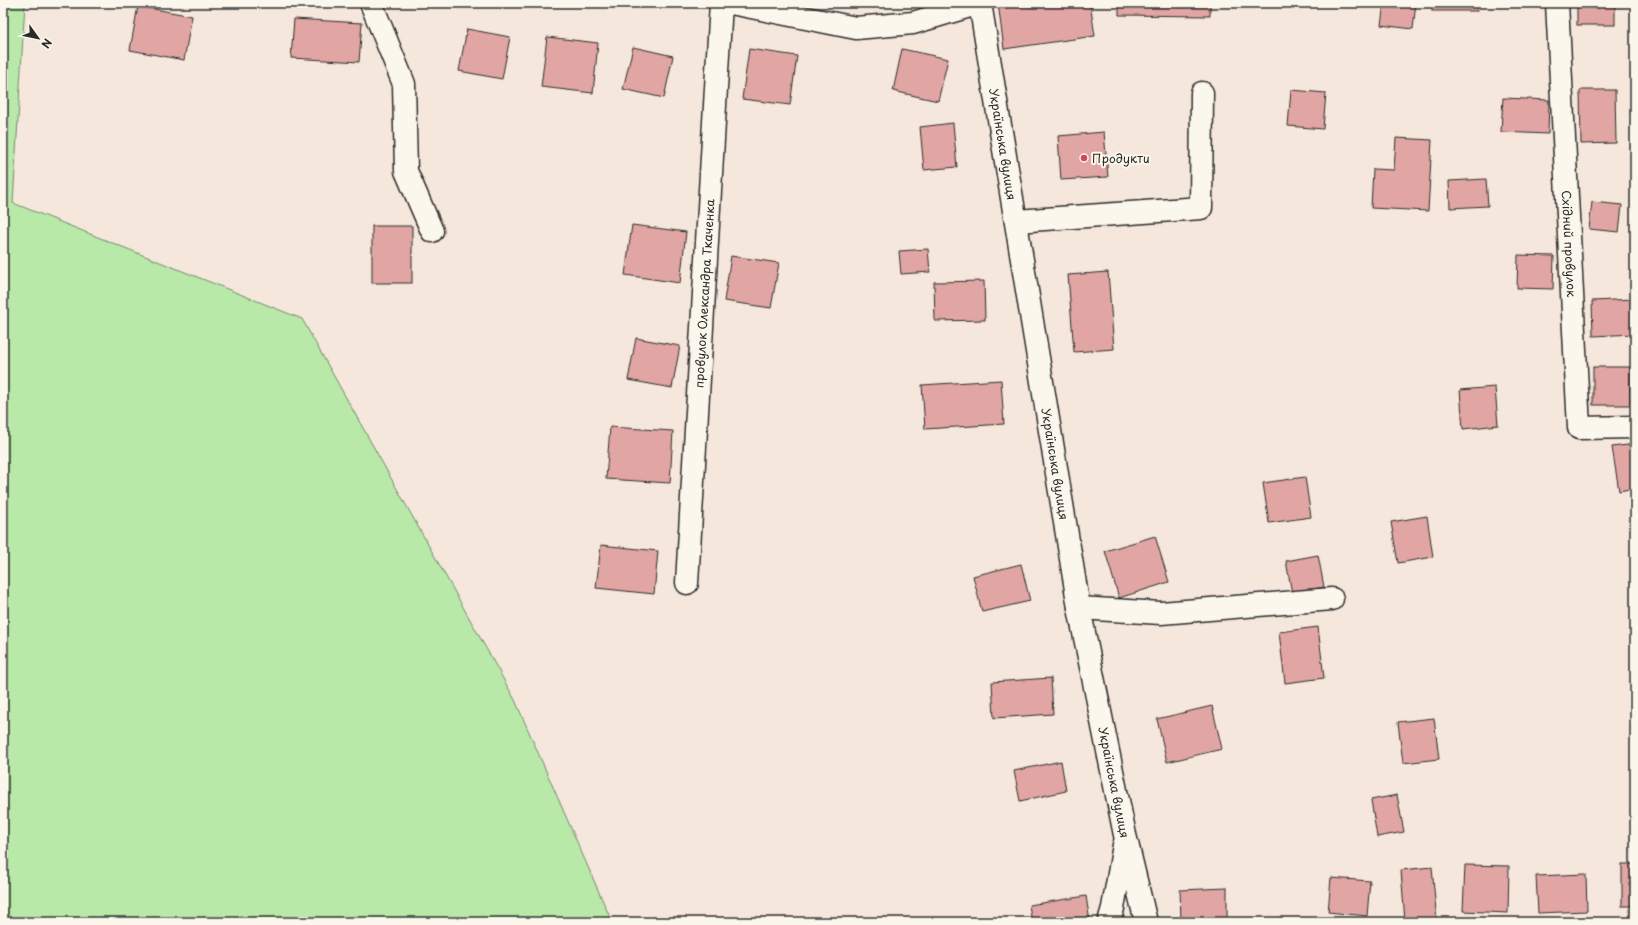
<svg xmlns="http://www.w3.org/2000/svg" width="1638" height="925" viewBox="0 0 1638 925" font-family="'Playpen Sans',sans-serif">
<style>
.green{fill:#b9e9a9;stroke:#728a6a}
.building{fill:#e1a6a3;stroke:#2b2b2b}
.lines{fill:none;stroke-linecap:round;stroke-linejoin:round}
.minor-casing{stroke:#2b2b2b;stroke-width:25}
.minor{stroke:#fbf7ec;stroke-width:22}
.poi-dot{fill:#d1495b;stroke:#fbf7ec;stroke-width:1.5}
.labels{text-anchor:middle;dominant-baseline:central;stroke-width:4;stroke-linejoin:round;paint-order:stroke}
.street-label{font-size:12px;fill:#2b2b2b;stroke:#fbf7ec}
.poi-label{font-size:12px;fill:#2b2b2b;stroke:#fbf7ec;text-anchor:start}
</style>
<rect width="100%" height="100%" fill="#f6e7dd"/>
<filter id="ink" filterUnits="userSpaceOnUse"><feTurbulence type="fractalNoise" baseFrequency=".025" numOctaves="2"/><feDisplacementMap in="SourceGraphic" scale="8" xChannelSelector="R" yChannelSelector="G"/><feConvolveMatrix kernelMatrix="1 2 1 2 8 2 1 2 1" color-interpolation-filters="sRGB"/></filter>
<g filter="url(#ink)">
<path class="green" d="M3,3H25L13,203L302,319L515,700L612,922H3Z"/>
<g class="building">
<path d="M998,3H1090L1095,36L1004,49Z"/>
<path d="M1119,3H1210V16L1119,15Z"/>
<path d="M1384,3H1416L1413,29L1381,25Z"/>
<rect x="1432" y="3" width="45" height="8"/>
<rect x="1577" y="3" width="38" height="22"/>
<path d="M138,6L192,16L184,60L130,50Z"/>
<path d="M294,19L362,23L359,62L291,58Z"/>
<path d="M467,29L510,37L502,79L459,71Z"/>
<path d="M547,37L598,43L593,93L541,87Z"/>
<path d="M633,47L673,56L664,98L623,89Z"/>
<path d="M749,49L797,56L790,105L742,99Z"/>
<path d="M902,49L948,59L938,101L893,91Z"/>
<path d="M1291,90L1326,93L1323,129L1288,126Z"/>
<path d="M1580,90H1615L1616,143L1581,144Z"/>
<path d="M1503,98L1549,100L1548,134L1501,132Z"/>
<path d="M953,123L957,167L924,170L920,127Z"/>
<path d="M1104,132L1108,177L1061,180L1058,136Z"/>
<path d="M1396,138L1432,140L1428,211L1371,208L1373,169L1394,170Z"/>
<path d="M1486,179L1488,206L1450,208L1449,181Z"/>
<path d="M1592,202L1622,205L1619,232L1589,229Z"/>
<path d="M632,225L686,232L680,283L625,275Z"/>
<rect x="372" y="226" width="40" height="57"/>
<path d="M928,249L930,272L901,274L899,251Z"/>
<path d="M1518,255L1554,256L1553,289L1517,288Z"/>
<path d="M731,256L779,263L771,308L724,301Z"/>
<path d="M1108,272L1114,349L1074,352L1068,275Z"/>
<path d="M984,281L985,320L935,321L934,282Z"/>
<path d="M1635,299V334L1593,336L1592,301Z"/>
<path d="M636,338L680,346L672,388L628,380Z"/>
<rect x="1593" y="367" width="37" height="38"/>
<path d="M1001,380L1004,424L925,429L922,385Z"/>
<path d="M1495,387L1498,425L1463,429L1460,390Z"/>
<path d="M610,427L673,431L670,483L606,479Z"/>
<path d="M1635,444V488L1619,491L1612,447Z"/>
<path d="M1305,477L1311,517L1269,523L1263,483Z"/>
<path d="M1427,516L1433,557L1398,563L1391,522Z"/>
<path d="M1155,536L1169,582L1119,598L1105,551Z"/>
<path d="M601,545L658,551L654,594L596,588Z"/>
<path d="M1318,555L1324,587L1292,593L1286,561Z"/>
<path d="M1021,564L1030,601L982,612L973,576Z"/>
<path d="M1318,627L1324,678L1285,683L1279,632Z"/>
<path d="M1051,678L1053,714L994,718L992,682Z"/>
<path d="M1212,706L1222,749L1167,762L1157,719Z"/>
<path d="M1434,718L1439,759L1403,763L1398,722Z"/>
<path d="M1061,761L1066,791L1020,801L1014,771Z"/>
<path d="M1397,795L1404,832L1377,837L1371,800Z"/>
<rect x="1622" y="864" width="13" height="42"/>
<path d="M1465,865L1509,866L1508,913L1463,911Z"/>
<path d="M1432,867L1437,922H1405L1401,870Z"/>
<path d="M1586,874L1587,911L1538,913L1536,876Z"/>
<path d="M1331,878L1370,881L1367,916L1328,912Z"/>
<path d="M1227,888V922H1181L1180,890Z"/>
<path d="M1086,896L1090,922H1032L1029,905Z"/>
</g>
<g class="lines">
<g class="minor-casing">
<g id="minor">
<path d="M371,3L404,84L406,171L432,231"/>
<path d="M731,3L856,28L913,23L980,3"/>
<path id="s1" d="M980,3L1079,608L1125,835L1146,922"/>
<path id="s2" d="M1557,3L1579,428L1635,427"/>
<path d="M1016,221L1201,208L1202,93"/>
<path id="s3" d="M687,583L721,3"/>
<path d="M1079,608L1161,613L1332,599"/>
<path d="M1109,922L1113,908L1124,845"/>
</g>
</g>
<use href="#minor" class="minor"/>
</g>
</g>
<circle class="poi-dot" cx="1084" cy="158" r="4"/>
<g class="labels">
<g class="street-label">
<text stroke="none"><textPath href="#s1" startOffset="143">Українська вулиця</textPath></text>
<text stroke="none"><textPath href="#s2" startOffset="241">Східний провулок</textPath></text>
<text stroke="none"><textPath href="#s3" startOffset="290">провулок Олександра Ткаченка</textPath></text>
<text stroke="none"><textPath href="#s1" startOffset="467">Українська вулиця</textPath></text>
<text stroke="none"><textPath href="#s1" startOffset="791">Українська вулиця</textPath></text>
</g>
<g class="poi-label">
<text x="1092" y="158">Продукти</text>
</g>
</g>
<rect width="1638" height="925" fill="none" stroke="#fbf7ec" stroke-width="16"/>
<rect x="8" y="8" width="1622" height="909" fill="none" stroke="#2b2b2b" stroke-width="1.5" filter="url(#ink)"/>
<g transform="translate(38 38) rotate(123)" stroke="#fbf7ec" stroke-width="3" paint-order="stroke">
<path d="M0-3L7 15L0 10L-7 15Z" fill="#2b2b2b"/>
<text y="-6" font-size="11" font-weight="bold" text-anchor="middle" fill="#2b2b2b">N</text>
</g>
</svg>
